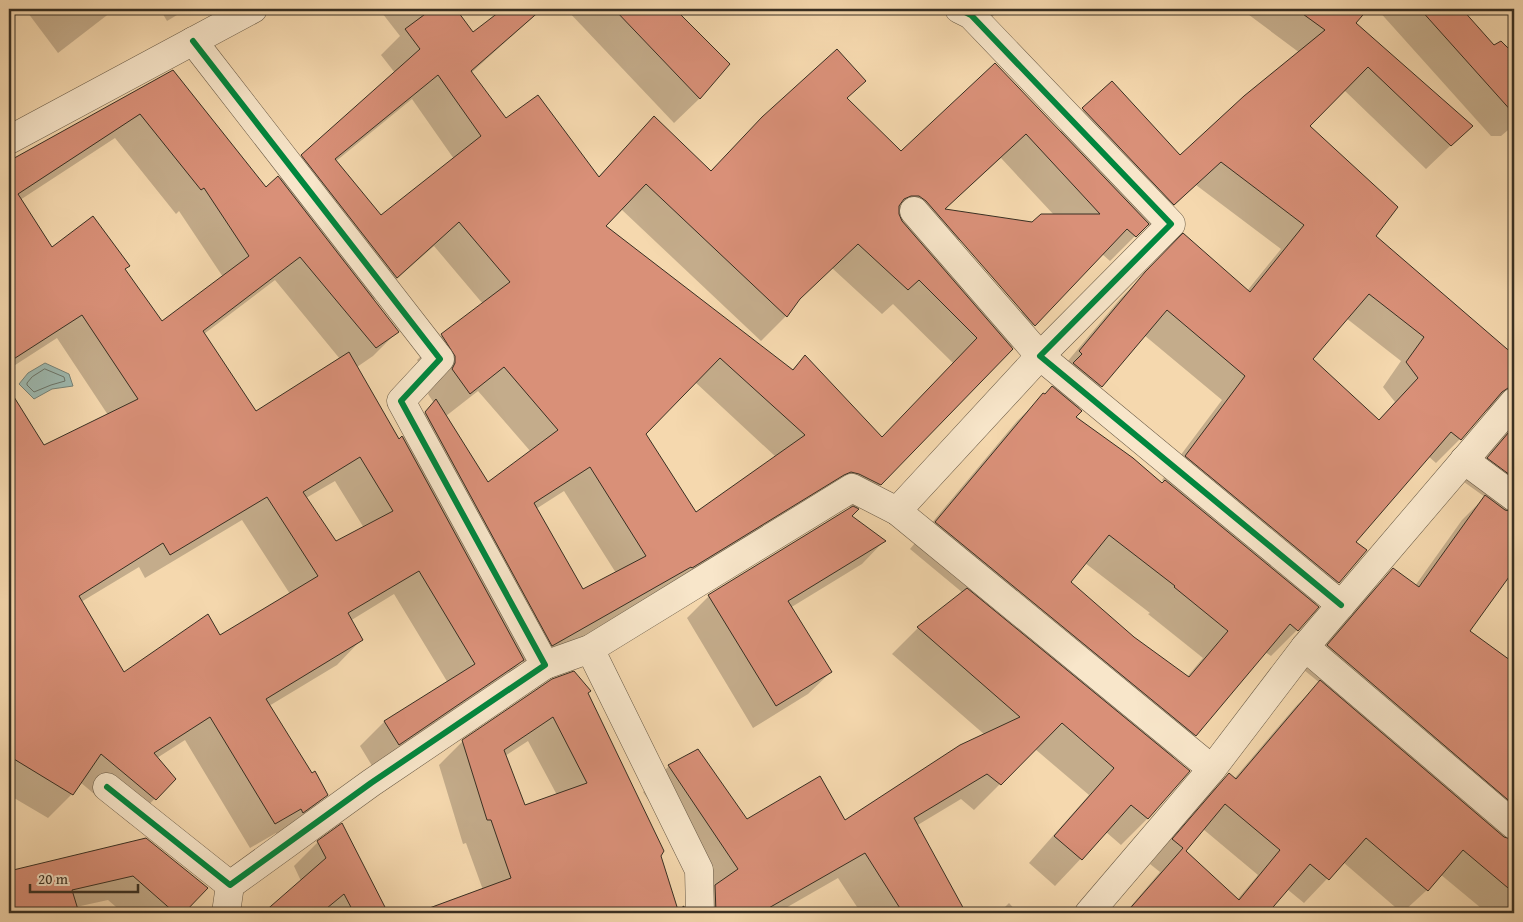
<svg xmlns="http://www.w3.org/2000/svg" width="1523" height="922" viewBox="0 0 1523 922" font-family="'Gentium Book Plus',serif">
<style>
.water{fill:#9db9b0;stroke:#758277}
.shadow{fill:#0003;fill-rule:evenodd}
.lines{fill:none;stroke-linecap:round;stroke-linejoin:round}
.shore{stroke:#6a7469;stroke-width:1}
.building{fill:#d99078;stroke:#382f22;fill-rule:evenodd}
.street-casing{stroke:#675945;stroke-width:29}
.street{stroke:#f8e6ca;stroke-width:28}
.cycleway-casing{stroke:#f8e6ca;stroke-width:9}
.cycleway{stroke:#00873e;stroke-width:6}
</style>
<rect width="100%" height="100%" fill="#f5d8ae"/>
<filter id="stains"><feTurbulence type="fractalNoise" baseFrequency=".004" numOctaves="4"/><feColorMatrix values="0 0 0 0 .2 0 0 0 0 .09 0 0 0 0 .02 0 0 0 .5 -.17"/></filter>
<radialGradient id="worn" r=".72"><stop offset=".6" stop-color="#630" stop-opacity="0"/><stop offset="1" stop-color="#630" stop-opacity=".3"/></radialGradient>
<path class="water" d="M45,363L69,374L73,386L52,389L34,399L19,384L28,373Z"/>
<g class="shadow">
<path d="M9,9H23L9,21Z"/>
<path d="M25,9H115L58,53Z"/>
<path d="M160,9H187L167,21Z"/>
<path d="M379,9H455L473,33L505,9H542L471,73L506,120L598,177L654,117L710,172L864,81L846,99L901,153L995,65L1060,132L1112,82L1180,157L1300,53L1241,9H1366L1355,23L1471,126L1426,169L1344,90L1308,126L1374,236L1514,357V568L1468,631L1514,665V913H1487L1440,874L1427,890L1402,913L1343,862L1304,903L1287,889L1267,913H1125L1160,872L1150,864L1205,798L1229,774L1234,779L1296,706L1320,683L1304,670L1369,594L1393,570L1415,586L1462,520L1485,497L1464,482L1502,437L1506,430L1493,410L1484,411L1460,439L1436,463L1428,456L1354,542L1338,582L1315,605L1297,630L1271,656L1265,652L1195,735L1172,758L1147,819L1121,845L1106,832L1055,886L1029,863L1089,795L1035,749L974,810L961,799L916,826L965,913H861L838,878L777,913H689L710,892L643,792L669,766L746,820L845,822L985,735L892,654L918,628L963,593L910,549L1017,421L1044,395L1045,396L1059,378L1056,375L1121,298L1160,259L1247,291L1281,249L1196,185L1150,228L1147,224L1110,261L1102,254L850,516L884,541L862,564L790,608L831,672L808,694L753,728L687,618L709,596L852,508L833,498L527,670L522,661L499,684L374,769L360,746L384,722L448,683L394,594L350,621L361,640L337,665L269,706L311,775L326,795L302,819L278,836L276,833L250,848L185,740L157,758L174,779L130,824L80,782L72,794L48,818L9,795V391L43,447L108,415L57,338L9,369V163L173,71L266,189L279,179L302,156L395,73L381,55L400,36ZM412,99L454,159L381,216L335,162ZM115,138L176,214L179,211L223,277L161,323L124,270L51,249L20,200ZM1001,158L1054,215L1032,224L944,210ZM621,209L761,341L786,316L796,303L832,268L882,314L893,304L953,363L882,438L805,357L791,371L604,227ZM958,240H961L1023,311L1021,312ZM434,246L483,304L442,335L417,360L431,381V389L428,394L434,403L399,441L357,367L373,356L397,332L373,300ZM275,280L340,359L256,413L204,334ZM1346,318L1401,361L1383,387L1395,402L1378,421L1311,359ZM1144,335L1222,400L1162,480L1164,482L1162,484L1074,417L1078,409L1101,386ZM695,382L776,457L696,514L645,434ZM478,391L531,452L488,484L446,416ZM335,481L364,528L336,543L306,498ZM564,491L616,573L583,591L536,509ZM242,520L290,594L219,637L124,674L81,602L139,567L145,578ZM1085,563L1150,613L1148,614L1203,658L1187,677L1133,638L1069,582ZM1203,829L1258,875L1237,900L1185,851Z"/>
<path d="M566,9H673L729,64L699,99L674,123Z"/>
<path d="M947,9H1000L975,34Z"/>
<path d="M1377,9H1460L1494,47L1501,43L1514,56V125L1501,136H1491Z"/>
<path d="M587,694L659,855L677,912L683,908V913H418L483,890L466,843L463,844L439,765L463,741ZM528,741L557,795L524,806L505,756Z"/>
<path d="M342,825L387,913H265L301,881L294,866L318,842Z"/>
<path d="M146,839L206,888L183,913H123L108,900L76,907L78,913H9V872Z"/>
<path d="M1009,903L1018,913H999Z"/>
</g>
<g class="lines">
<path class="shore" d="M45,369L64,377L65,381L51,385L34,392L27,385V383L32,377Z"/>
</g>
<g class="building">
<path d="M432,9H456L473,32L503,9H542L471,71L506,118L538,95L599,177L654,116L711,171L762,117L837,49L866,81L847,98L901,151L995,63L1149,224L1136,237L1127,229L1035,326L926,201L919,196H911L904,199L899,206V214L902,221L1013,349L881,485L859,474L851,472L844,475L692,568L691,567L552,646L425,412L436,399L488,482L558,430L504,367L470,394L452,369L455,363V356L441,334L510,282L459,222L397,278L301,155L420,49L405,29ZM438,75L481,136L381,215L335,159ZM1026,134L1100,214H1041L1032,222L945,209ZM646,184L787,317L800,299L858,244L908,290L919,280L977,338L882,437L805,355L793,370L606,226ZM720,358L805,435L696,512L646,434ZM590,467L646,556L583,589L534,503Z"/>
<path d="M614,9H675L730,64L700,99Z"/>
<path d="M1296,9H1368L1356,23L1473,126L1451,146L1368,67L1310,126L1398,207L1376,236L1514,355V387L1508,388L1502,392L1461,440L1451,432L1356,542L1367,550L1339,583L1185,456L1245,376L1167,310L1102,387L1073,363L1082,354L1079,351L1145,272L1183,233L1250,292L1304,225L1221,162L1174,205L1082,108L1112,81L1180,155L1244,96L1325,30ZM1369,294L1424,337L1406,362L1418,378L1379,420L1313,359Z"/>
<path d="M1420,9H1462L1494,45L1501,41L1514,54V114Z"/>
<path d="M173,70L266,187L278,176L399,332L376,348L300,257L203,331L256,411L349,352L399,439L402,436L524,660L399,745L384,721L475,664L419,571L348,613L363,640L266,699L312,773L315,771L328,795L303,813L301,809L275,824L210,717L154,753L176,779L156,800L101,754L73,795L9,756V389L44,445L138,399L82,315L9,362V161ZM140,114L201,190L204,188L249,256L162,321L125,269L130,266L93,216L52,247L18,194ZM360,457L393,511L336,541L303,492ZM267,497L318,576L220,635L208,614L124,672L79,596L163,543L170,555Z"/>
<path d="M1052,386L1082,411L1076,417L1133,458L1162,483L1165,480L1319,607L1298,631L1290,624L1196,736L935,522L1043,393L1045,394ZM1109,535L1175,586L1174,587L1228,631L1189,677L1134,637L1071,582Z"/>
<path d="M1514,426V478L1487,458Z"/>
<path d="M1485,495L1505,510L1514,512V570L1470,631L1514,663V805L1327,645L1393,568L1419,587Z"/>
<path d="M853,506L859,509L852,516L886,541L788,601L832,672L776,706L708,595Z"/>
<path d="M967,588L1190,771L1148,819L1131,805L1082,860L1054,836L1114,768L1062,723L1001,785L987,774L914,818L966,913H903L865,853L760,913H716L715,885L738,869L668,765L698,749L747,819L820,776L845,820L960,745L1020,717L917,627Z"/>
<path d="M574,671L591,691L588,693L664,851L661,856L678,910L684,906V913H425L424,910L511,878L491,820H487L462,740L552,679ZM553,717L587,783L525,805L504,750Z"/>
<path d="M1320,680L1504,837L1514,840V893L1463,850L1428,891L1366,838L1329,880L1310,864L1268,913H1126L1183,848L1172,839L1229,773L1236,779ZM1225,804L1280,850L1239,900L1186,851Z"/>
<path d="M342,823L388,913H354L344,894L321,913H263L326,858L317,841Z"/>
<path d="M146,838L208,888L184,913H175L133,876L72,890L79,913H9V871Z"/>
</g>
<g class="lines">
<g class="street-casing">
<g id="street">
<path d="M959,9L971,15L1171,224L1040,356L1341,605"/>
<path d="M9,140L253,9"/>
<path d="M1464,460L1514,497"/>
<path d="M897,511L1040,356L914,211"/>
<path d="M1305,647L1514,825"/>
<path d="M590,649L699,870L700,913"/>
<path d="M545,665L590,649L852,488L897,511L1212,769"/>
<path d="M107,787L230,885L371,783L545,665L401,401L440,359L193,41"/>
<path d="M226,913L230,885"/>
<path d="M1089,913L1212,769L1305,647L1514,402"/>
</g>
</g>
<use href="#street" class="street"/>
<g class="cycleway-casing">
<g id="cycleway">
<path d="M959,9L971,15L1171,224L1040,356L1341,605"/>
<path d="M107,787L230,885L371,783L545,665L401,401L440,359L193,41"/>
</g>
</g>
<use href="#cycleway" class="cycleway"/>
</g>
<rect width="1523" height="922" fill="none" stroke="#f5d8ae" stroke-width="30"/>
<rect x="10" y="10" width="1503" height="902" fill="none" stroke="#382f22" stroke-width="2.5"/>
<rect x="15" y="15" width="1493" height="892" fill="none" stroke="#382f22"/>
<path d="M30 884v8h108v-8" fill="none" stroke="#382f22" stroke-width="2.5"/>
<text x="38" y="884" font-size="15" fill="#382f22" stroke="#f8e6ca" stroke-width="4" paint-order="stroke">20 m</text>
<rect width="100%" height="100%" filter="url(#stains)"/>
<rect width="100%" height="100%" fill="url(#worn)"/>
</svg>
